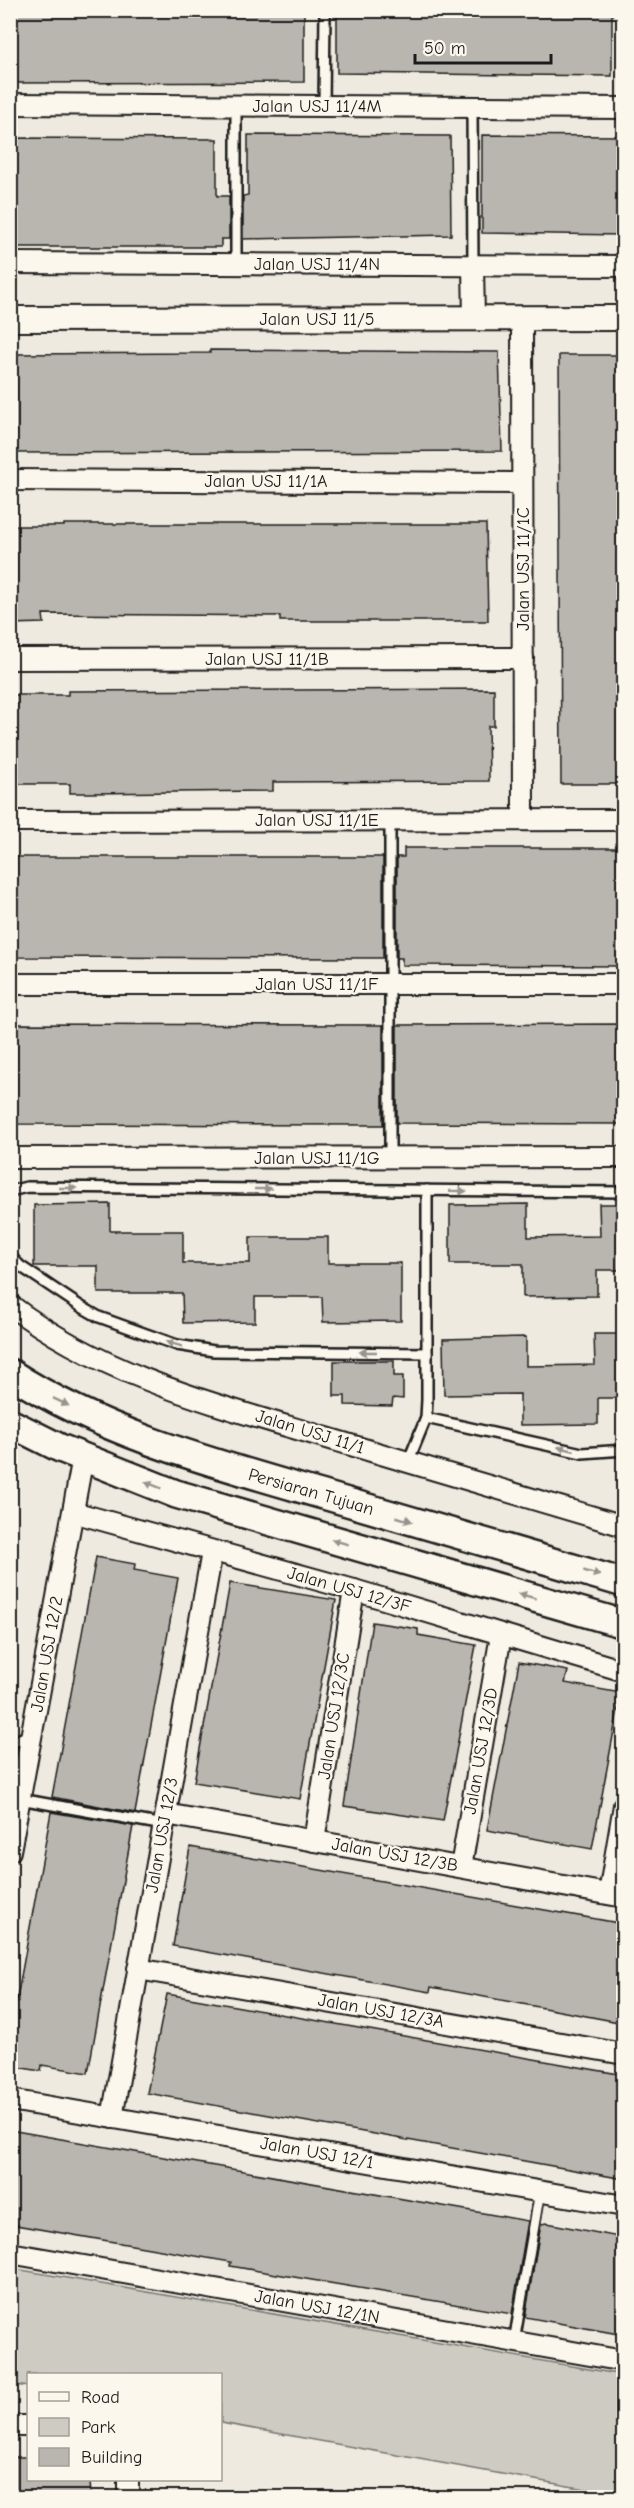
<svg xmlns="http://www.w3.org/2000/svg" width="634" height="2508" viewBox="0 0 634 2508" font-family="'Comic Neue',sans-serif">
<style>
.green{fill:#ceccc2;stroke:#75746f;stroke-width:1.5}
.building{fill:#b9b6af;stroke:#1c1c1c;stroke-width:1.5}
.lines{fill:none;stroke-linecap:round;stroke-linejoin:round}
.service-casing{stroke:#1c1c1c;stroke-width:14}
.minor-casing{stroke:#1c1c1c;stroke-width:24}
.tertiary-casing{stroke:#1c1c1c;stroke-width:28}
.secondary-casing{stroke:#1c1c1c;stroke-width:32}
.service{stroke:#fbf7ec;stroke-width:9}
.minor{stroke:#fbf7ec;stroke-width:20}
.tertiary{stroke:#fbf7ec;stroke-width:24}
.secondary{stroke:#fbf7ec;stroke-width:27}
.oneway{fill:#97948e}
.labels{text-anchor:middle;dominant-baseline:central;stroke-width:4.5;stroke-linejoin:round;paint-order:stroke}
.street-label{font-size:18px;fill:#1c1c1c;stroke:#fbf7ec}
</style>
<rect width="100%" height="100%" fill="#eeeadf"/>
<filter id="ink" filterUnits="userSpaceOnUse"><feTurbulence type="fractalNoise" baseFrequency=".0167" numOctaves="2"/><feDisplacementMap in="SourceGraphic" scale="12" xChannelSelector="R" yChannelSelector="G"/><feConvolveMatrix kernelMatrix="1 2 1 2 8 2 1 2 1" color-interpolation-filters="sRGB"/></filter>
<g filter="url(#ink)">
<path class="green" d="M10,2268L623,2375V2496L221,2423L220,2374H28V2387L11,2384Z"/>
<g class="building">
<path d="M10,10H304V82L10,83Z"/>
<path d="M337,10H612V76L337,73Z"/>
<path d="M248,135L450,136L451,235L243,239V196L248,195Z"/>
<path d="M482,135L624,136V235L482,233Z"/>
<path d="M10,138L217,139V196H229V239H221V247H10Z"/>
<path d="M210,350L499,352L502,451L10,453V354L210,353Z"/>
<path d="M559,355H624V784H561Z"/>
<path d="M64,524H486L488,621H280V616L43,614L44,623L10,624V526H64Z"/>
<path d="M494,689V726H488L489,781L273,782V791L89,793H70V784H10V695H68V691Z"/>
<path d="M404,848H624V966L402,965V958H397V857H404Z"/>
<path d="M10,857H383V958L10,957Z"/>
<path d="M10,1024L383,1025V1125L10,1124Z"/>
<path d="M624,1024V1124L397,1123V1025Z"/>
<path d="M110,1204V1231H183V1263H250V1237H328V1263H401V1321L323,1322L322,1297H255V1322L183,1323L182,1293H98V1266H34V1205Z"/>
<path d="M528,1204V1237L600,1236L599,1204H624V1270H597V1296L523,1297V1264H450V1205Z"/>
<path d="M594,1334H624V1398H598V1424L520,1425V1394L444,1395L443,1339L526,1337V1366L595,1365Z"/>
<path d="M334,1361H394V1376H403V1399L393,1398L392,1406L345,1405V1396H334Z"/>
<path d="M96,1557L135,1564L134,1570L178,1578L135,1813L52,1797Z"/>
<path d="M230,1583L336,1600L300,1799L194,1782Z"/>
<path d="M372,1622L418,1629V1635L476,1645L443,1821L344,1806Z"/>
<path d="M519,1662L568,1671L565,1683L621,1693L592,1849L487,1830Z"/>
<path d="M51,1812L133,1826L88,2073L42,2065L41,2071L10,2066V2037Z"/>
<path d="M190,1847L624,1924V2023L431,1987L430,1992L173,1946Z"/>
<path d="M167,1994L624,2075V2179L147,2093Z"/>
<path d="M10,2130L528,2221L512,2314L230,2266L231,2262L10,2224Z"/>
<path d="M547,2223L624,2238V2335L525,2317L541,2224Z"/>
<path d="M10,2457H28V2480H90L91,2498H10Z"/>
</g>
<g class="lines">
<g class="service-casing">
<g id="service">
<path d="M324,106L325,10"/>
<path d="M472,107L473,265"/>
<path d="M236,264V106"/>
<path d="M390,820V1158"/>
<path d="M10,1191L27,1187L624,1192"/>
<path d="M10,1256L20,1266L80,1306L99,1317L177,1345L214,1351L427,1353"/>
<path d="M426,1418L582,1453L624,1450"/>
<path d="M408,1462L426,1418L427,1400V1190"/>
<path d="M10,1743L30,1735"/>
<path d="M20,1799L164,1825"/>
<path d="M514,2342L540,2191"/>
</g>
</g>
<g class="minor-casing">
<g id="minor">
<path d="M10,104L624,108"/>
<path d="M10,263L624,266"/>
<path d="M473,265L474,319"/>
<path d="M522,319L523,820"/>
<path d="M10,480L522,483"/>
<path d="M10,659L523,658"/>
<path d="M10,821L624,820"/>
<path d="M10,984H624"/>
<path d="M10,1158L624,1157"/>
<path d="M10,1305C103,1376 217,1405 327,1438C426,1467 525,1497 624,1526"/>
<path d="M73,1512L354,1590L624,1671"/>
<path d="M166,1814L624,1897"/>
<path d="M314,1841L354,1590"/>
<path d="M10,1851L83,1457"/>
<path d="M461,1867L501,1635"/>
<path d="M609,1894L624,1805"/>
<path d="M138,1969L624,2054"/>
<path d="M10,2100L624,2206"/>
<path d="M112,2118L212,1552"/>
<path d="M10,2253L624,2361"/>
<path d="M10,2426H28"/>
<path d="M128,2480V2498"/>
</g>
</g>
<g class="tertiary-casing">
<path id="tertiary" d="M10,319L624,318"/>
</g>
<g class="secondary-casing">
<g id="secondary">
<path d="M10,1373C105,1435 220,1465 327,1496C426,1525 525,1554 624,1583"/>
<path d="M10,1423L60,1448L176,1494L624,1624"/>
</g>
</g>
<use href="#service" class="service"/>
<use href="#minor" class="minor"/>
<use href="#tertiary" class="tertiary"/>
<use href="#secondary" class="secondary"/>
</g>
<defs><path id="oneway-solid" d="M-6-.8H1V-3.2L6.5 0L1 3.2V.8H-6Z" transform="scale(1.5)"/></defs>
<g class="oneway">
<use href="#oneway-solid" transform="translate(68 1188)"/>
<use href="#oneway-solid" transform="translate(263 1189)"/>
<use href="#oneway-solid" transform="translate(458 1191) rotate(1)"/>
<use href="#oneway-solid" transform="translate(174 1344) rotate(-163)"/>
<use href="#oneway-solid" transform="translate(368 1352) rotate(-180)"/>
<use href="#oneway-solid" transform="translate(61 1402) rotate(26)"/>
<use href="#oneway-solid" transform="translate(566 1449) rotate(-167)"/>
<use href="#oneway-solid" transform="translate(153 1485) rotate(-158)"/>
<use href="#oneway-solid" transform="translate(404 1519) rotate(16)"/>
<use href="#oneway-solid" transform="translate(340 1542) rotate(-164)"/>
<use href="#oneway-solid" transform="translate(592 1573) rotate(16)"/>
<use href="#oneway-solid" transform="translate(527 1596) rotate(-164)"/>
</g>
</g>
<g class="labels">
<g class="street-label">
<text x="317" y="106">Jalan USJ 11/4M</text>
<text x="317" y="264">Jalan USJ 11/4N</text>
<text x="317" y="319">Jalan USJ 11/5</text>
<text x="266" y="481">Jalan USJ 11/1A</text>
<text transform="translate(523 569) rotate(-90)">Jalan USJ 11/1C</text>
<text x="267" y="659">Jalan USJ 11/1B</text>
<text x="317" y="820">Jalan USJ 11/1E</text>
<text x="317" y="984">Jalan USJ 11/1F</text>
<text x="317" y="1158">Jalan USJ 11/1G</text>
<text transform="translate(310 1432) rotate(17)">Jalan USJ 11/1</text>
<text transform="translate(311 1492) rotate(16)">Persiaran Tujuan</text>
<text transform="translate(349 1590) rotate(16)">Jalan USJ 12/3F</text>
<text transform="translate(47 1654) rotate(-80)">Jalan USJ 12/2</text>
<text transform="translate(334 1716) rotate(-81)">Jalan USJ 12/3C</text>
<text transform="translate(481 1751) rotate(-80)">Jalan USJ 12/3D</text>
<text transform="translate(162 1835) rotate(-80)">Jalan USJ 12/3</text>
<text transform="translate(395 1855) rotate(10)">Jalan USJ 12/3B</text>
<text transform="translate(381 2011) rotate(10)">Jalan USJ 12/3A</text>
<text transform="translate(317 2153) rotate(10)">Jalan USJ 12/1</text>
<text transform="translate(317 2307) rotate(10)">Jalan USJ 12/1N</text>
</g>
</g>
<rect width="634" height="2508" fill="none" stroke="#fbf7ec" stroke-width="36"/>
<rect x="18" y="18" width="598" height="2472" fill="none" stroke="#1c1c1c" stroke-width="2" filter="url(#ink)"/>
<rect x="27" y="2373" width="195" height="108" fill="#fbf7ec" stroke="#a29f99" stroke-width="1.5"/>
<rect x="39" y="2392" width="30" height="9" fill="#fbf7ec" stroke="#a29f99" stroke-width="1.5"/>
<text x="81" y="2403" font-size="18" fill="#1c1c1c">Road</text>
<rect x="39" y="2418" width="30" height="18" fill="#ceccc2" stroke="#a29f99" stroke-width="1.5"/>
<text x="81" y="2433" font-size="18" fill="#1c1c1c">Park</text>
<rect x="39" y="2448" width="30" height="18" fill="#b9b6af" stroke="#a29f99" stroke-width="1.5"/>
<text x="81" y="2463" font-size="18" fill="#1c1c1c">Building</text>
<path d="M415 54v9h136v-9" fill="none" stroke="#1c1c1c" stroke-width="3"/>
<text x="424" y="54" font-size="18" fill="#1c1c1c" stroke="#fbf7ec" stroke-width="4.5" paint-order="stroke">50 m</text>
</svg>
